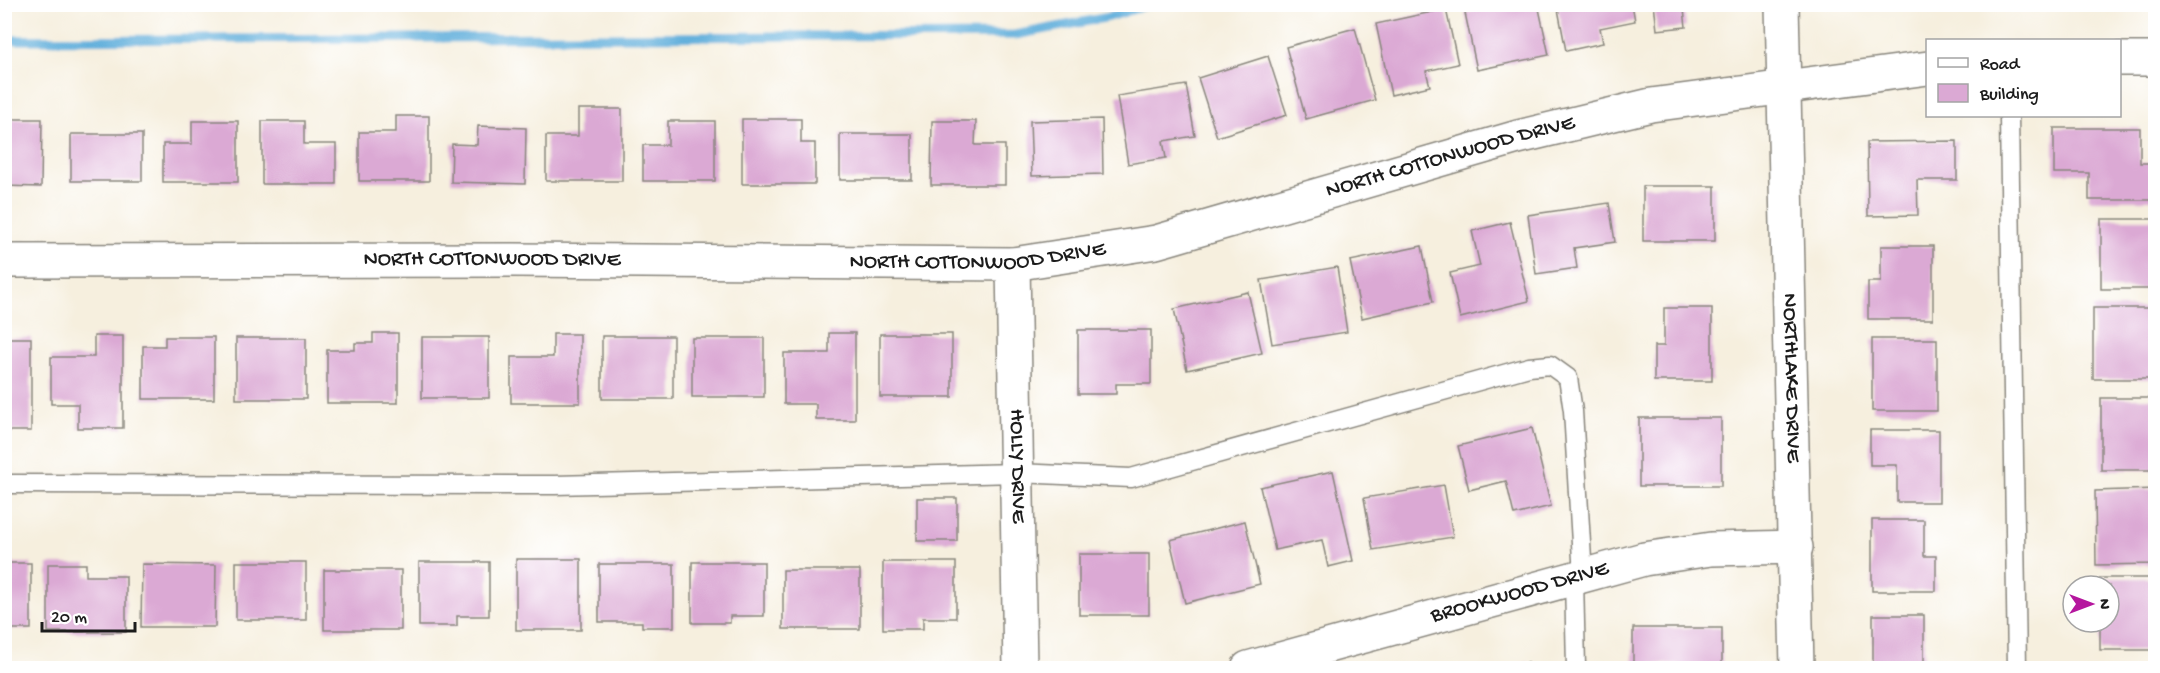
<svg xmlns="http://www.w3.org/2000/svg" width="2160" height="673" viewBox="0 0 2160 673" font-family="'Gochi Hand',sans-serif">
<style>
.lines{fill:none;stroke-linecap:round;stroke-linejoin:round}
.stream{stroke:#63b0dc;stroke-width:9}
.building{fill:#dba9d4}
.lane-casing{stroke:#89867d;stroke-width:21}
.street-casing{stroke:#89867d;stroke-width:36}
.lane{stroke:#fff;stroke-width:18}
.street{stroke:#fff;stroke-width:33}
.labels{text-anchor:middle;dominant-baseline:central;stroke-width:6;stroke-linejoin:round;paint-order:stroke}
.street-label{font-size:22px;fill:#1c1c1c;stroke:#fff}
</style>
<rect width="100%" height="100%" fill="#fff"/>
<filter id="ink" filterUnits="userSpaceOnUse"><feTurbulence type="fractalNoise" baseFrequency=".0167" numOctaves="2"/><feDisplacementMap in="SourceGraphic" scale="12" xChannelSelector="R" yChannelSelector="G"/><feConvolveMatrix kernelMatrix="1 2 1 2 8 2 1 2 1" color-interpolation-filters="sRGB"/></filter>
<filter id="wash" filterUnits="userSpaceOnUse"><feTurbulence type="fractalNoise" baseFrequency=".008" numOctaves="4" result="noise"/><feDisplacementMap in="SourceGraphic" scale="24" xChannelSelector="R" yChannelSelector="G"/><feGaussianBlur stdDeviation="1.35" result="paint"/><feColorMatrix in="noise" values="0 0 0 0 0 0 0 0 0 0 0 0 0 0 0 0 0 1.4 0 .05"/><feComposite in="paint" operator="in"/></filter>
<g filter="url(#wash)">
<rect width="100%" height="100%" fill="#f6efde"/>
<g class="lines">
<path class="stream" d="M4,40L1015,35L1109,17L1150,4"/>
</g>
<g id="blocks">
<g class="building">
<path d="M1503,4H1538L1549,55L1477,70L1465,13Z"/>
<path d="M1557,4H1632L1635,21L1600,28L1603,43L1566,51Z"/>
<path d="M1654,4H1706V6L1684,9L1686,27L1657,30Z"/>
<path d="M1446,9L1458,64L1426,71L1430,86L1391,95L1376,24Z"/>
<path d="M1355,28L1375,100L1306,119L1286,47Z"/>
<path d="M1268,56L1287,115L1217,137L1198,78Z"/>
<path d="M1186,85L1195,136L1163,141L1166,158L1128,164L1117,96Z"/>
<path d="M578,109H622V181H546V136H578Z"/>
<path d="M396,116H429V181H359V132H396Z"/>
<path d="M4,119H42L41,187L4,186Z"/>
<path d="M742,119H801V143H815V184H742Z"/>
<path d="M1102,119L1103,174L1032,176L1030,121Z"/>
<path d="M192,121H238V182H163V144H192Z"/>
<path d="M262,121H304V144H336V184H262Z"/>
<path d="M668,121H715V181H643V145H668Z"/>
<path d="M932,121H976L975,145H1005V185H931Z"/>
<path d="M478,126L526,128L525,184L451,182L452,144L477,145Z"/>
<path d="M2054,128H2140V163H2156V200H2089V173H2054Z"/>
<rect x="71" y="134" width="71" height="47"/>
<rect x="840" y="134" width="72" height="46"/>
<path d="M1957,141V180H1917L1918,215L1868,216L1867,142Z"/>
<rect x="1643" y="186" width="72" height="55"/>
<path d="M1609,203L1615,242L1574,248L1577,268L1536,274L1528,215Z"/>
<rect x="2101" y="219" width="55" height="70"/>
<path d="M1510,222L1529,301L1460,318L1450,273L1480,266L1472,231Z"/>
<path d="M1422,246L1433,302L1362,318L1350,261Z"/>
<path d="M1881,246H1933V319H1868V282H1881Z"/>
<path d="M1337,267L1347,332L1272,344L1261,280Z"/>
<path d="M1248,292L1262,353L1187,370L1174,309Z"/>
<path d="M1664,308H1712V381H1654V346H1664Z"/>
<rect x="2093" y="308" width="63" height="71"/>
<path d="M1078,330H1151V384H1116V394H1078Z"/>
<path d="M373,333H398V403H327V350H355V343H373Z"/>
<path d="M829,333H855V420H816V404H784V353H829Z"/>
<path d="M553,334H580V403H511V357H553Z"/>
<rect x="880" y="334" width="72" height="63"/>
<path d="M94,336H123V428H78V404H51V357H94Z"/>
<rect x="602" y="336" width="71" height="63"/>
<path d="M165,337H214V399H143V346H165Z"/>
<rect x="422" y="337" width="67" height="61"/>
<rect x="4" y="338" width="27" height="93"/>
<rect x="236" y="338" width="70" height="61"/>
<rect x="692" y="338" width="72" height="59"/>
<rect x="1872" y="339" width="65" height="72"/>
<rect x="2101" y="398" width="55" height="72"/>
<rect x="1639" y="418" width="82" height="68"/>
<path d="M1532,428L1551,506L1514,515L1506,481L1469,490L1458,446Z"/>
<path d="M1870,430H1939V502H1897V465H1870Z"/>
<path d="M1333,471L1353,561L1328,567L1322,540L1275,550L1260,487Z"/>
<path d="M1444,485L1453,537L1373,550L1364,498Z"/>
<path d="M2156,489V564L2096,565L2095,491Z"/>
<rect x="917" y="498" width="40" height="43"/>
<path d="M1872,520H1924V556H1936V591H1872Z"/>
<path d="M1245,521L1260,584L1185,603L1170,540Z"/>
<rect x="1079" y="554" width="70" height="61"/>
<rect x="516" y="559" width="65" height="71"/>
<rect x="236" y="562" width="70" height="58"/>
<path d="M419,562H489V616H457V626H419Z"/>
<path d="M692,562H764V616H730V623H692Z"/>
<path d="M883,562H956V618H923V629H883Z"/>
<rect x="4" y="563" width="27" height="66"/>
<path d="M48,564H86V576H126V632H48Z"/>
<path d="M142,564L216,565L215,627H141Z"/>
<path d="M599,564H674V627H642V622H599Z"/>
<rect x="324" y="570" width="77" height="60"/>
<rect x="783" y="570" width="77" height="59"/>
<path d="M2100,578H2156V650H2100V622H2109V586H2100Z"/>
<rect x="1873" y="615" width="51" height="53"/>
<path d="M1633,628H1722V668H1679V664H1633Z"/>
<path d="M1528,662L1530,668H1510Z"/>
</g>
</g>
</g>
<g filter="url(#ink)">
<use href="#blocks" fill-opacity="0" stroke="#89867d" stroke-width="1.5"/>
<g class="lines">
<g class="lane-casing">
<g id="lane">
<path d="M2009,116L2017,668"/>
<path d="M4,484L555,485L1017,473L1131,478L1529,367L1550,365L1568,378L1573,411L1583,576"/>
<path d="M1574,578L1576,668"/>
</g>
</g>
<g class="street-casing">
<g id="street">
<path id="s1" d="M1782,4L1797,668"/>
<path d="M2120,59H2156"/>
<path id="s2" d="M4,261L514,260L1013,264L1156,242L1518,137L1651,105L1928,68"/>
<path id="s3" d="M1013,264L1020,668"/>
<path id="s4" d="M1248,668L1644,559L1711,549L1796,547"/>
</g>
</g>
<use href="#lane" class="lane"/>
<use href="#street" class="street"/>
</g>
</g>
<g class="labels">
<g class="street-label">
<text stroke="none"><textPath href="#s2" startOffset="1460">NORTH COTTONWOOD DRIVE</textPath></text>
<text stroke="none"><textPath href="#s2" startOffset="974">NORTH COTTONWOOD DRIVE</textPath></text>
<text stroke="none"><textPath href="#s2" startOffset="488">NORTH COTTONWOOD DRIVE</textPath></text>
<text stroke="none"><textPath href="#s1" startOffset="374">NORTHLAKE DRIVE</textPath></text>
<text stroke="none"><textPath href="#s3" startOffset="202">HOLLY DRIVE</textPath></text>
<text stroke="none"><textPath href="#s4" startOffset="282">BROOKWOOD DRIVE</textPath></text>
</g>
</g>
<rect width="2160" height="673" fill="none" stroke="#fff" stroke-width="24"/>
<rect x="1926" y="39" width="195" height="78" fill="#ffffff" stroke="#a4a4a4" stroke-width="1.5"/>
<rect x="1938" y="58" width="30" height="9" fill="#ffffff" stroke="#a4a4a4" stroke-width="1.5"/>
<text x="1980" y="69" font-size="18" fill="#1c1c1c">Road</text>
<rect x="1938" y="84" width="30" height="18" fill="#dba9d4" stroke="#a4a4a4" stroke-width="1.5"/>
<text x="1980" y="99" font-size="18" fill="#1c1c1c">Building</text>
<g transform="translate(2091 604) rotate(90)"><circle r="28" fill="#ffffff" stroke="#a4a4a4" stroke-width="1.5"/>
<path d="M0-4.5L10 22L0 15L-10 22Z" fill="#b5179e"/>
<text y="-9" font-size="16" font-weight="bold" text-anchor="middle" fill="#1c1c1c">N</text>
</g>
<path d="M42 622v9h93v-9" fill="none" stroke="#1c1c1c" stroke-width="3"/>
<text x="51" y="622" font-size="18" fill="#1c1c1c" stroke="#ffffff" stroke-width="4.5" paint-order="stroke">20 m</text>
</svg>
